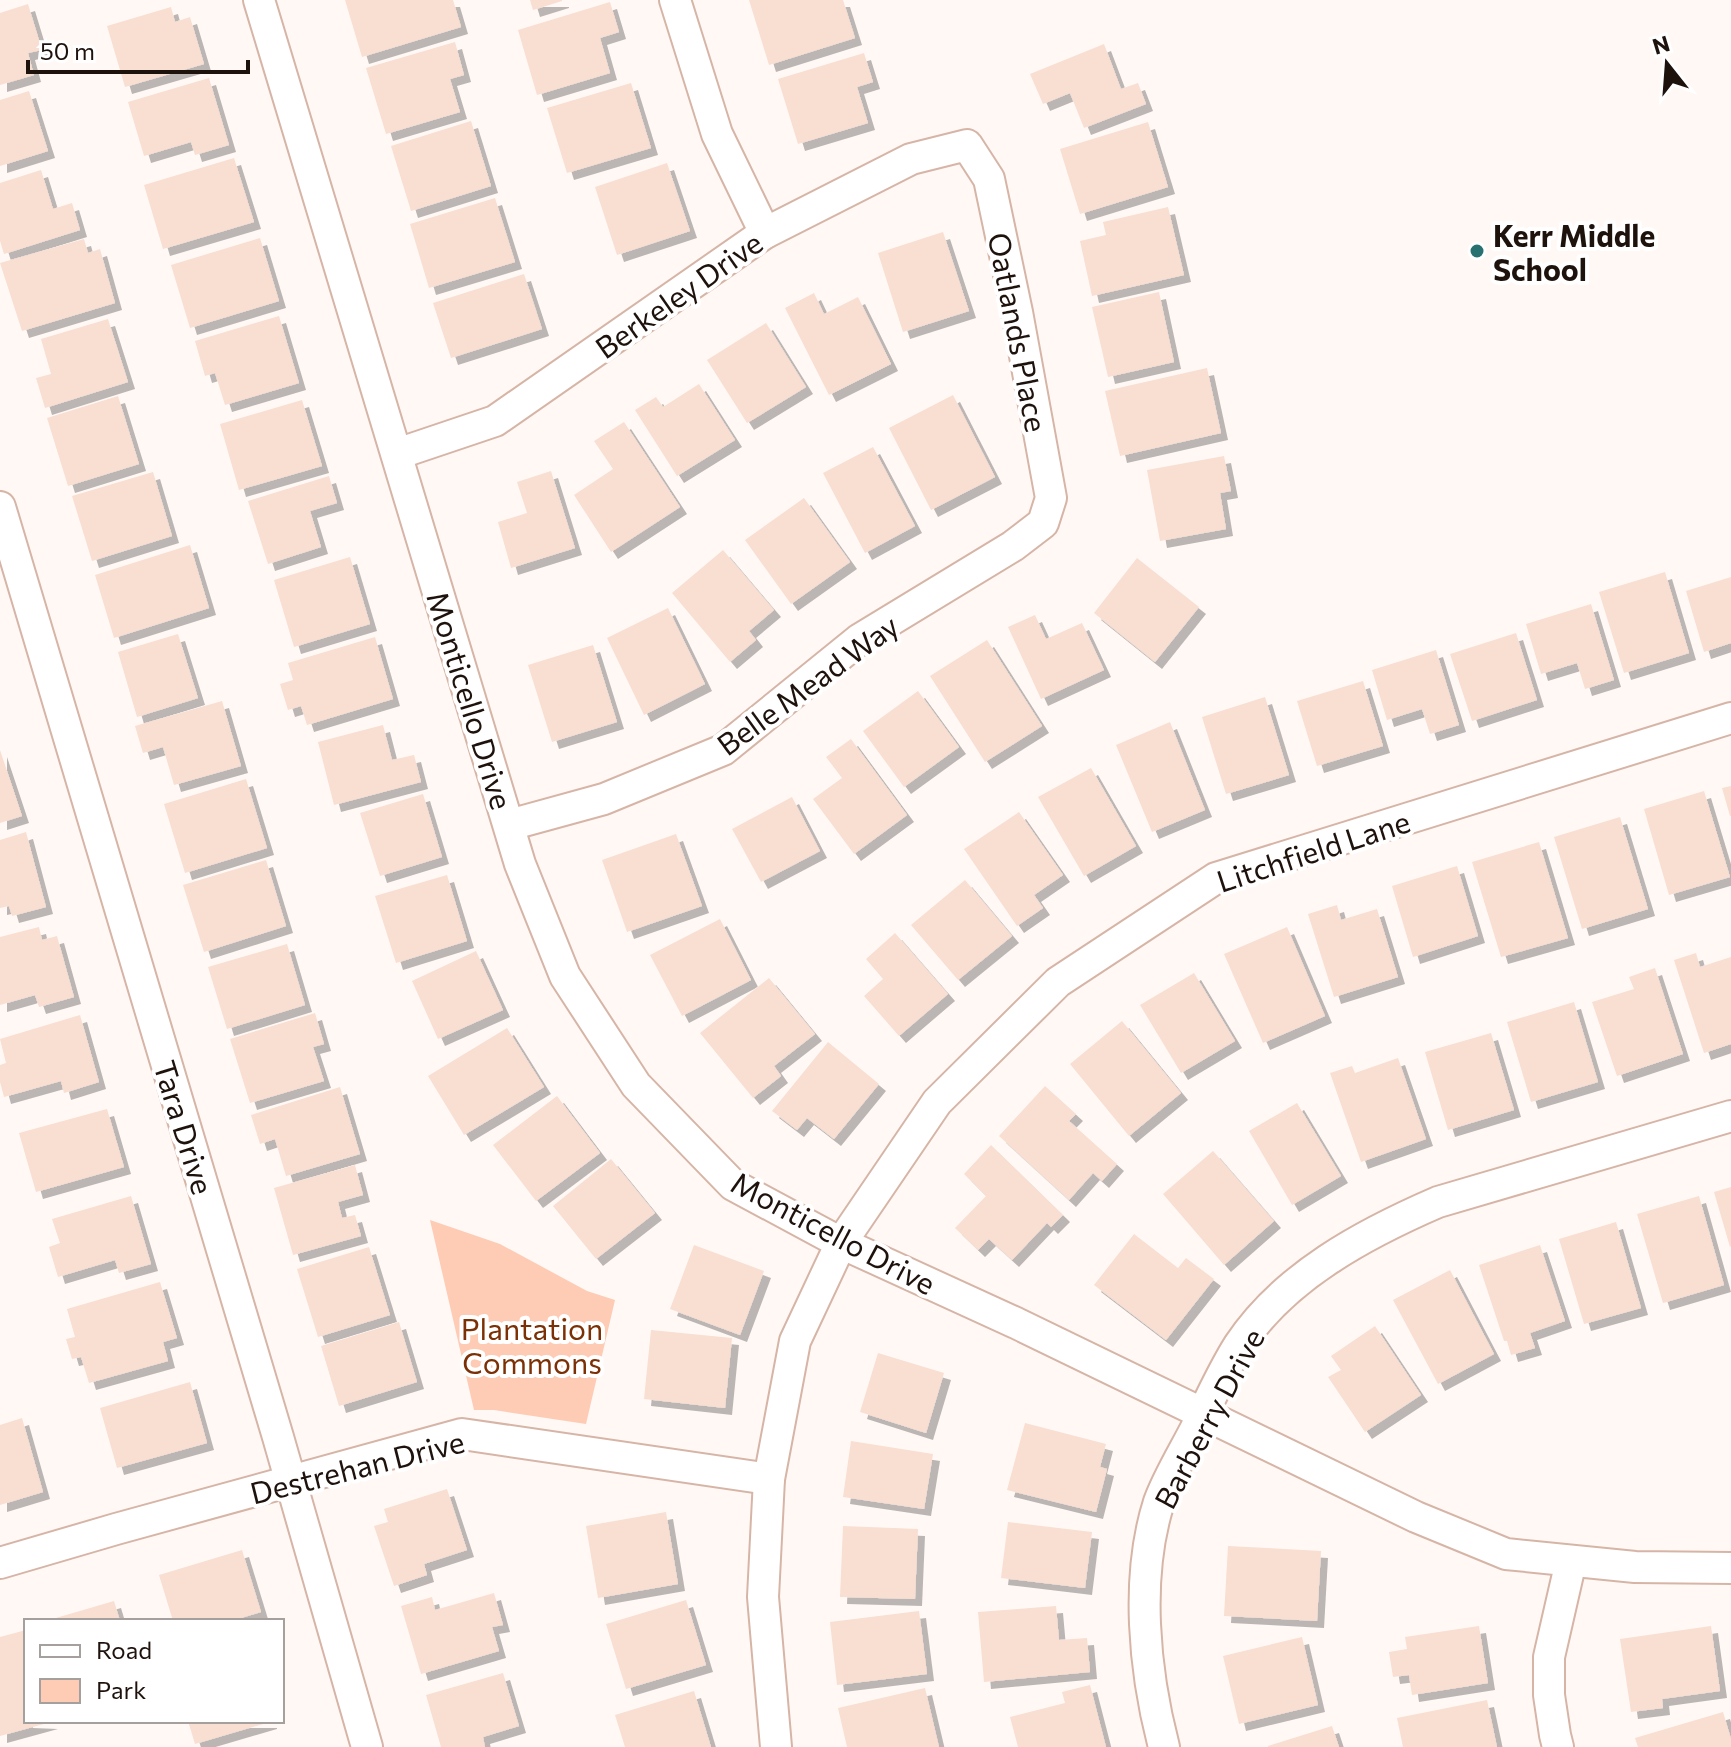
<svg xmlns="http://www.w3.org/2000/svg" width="1731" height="1747" viewBox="0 0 1731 1747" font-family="Commissioner,sans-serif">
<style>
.green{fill:#fecbb5}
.building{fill:#f9ded2;filter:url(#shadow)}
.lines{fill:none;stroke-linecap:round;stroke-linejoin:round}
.street-casing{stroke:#d6b5a7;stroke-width:34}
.street{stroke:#fff;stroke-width:30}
.poi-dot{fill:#277271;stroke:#fff;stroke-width:3}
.labels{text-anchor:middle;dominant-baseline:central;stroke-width:8;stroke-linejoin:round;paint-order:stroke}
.poi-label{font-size:30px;font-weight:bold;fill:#1e120d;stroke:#fff;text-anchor:start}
.street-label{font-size:30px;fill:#1e120d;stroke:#fff}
.park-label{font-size:30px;fill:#7c3005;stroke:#fff}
</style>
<defs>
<filter id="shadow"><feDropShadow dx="7" dy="7" stdDeviation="0" flood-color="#0004"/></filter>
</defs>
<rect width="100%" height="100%" fill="#fff8f5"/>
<path class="green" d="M430,1220L500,1244L587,1291L615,1300L586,1424L494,1410H474Z"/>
<g class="building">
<path d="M345,0H453L461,27L362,57Z"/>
<path d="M530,0H562V1L533,10Z"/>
<path d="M749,0H843L855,38L769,65Z"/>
<path d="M610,2L619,32L600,38L610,73L537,95L518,30Z"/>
<path d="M28,4L42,50L28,53L34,75L0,85V13Z"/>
<path d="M171,7L175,22L190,17L204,64L125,87L107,26Z"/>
<path d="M455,42L464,75L450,79L460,112L386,134L366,68Z"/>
<path d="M1104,44L1121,89L1138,83L1146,104L1084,128L1070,93L1043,104L1030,74Z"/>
<path d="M864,53L873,82L857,87L868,123L798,144L778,79Z"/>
<path d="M209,78L229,145L195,155L191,142L144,156L128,102Z"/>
<path d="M631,83L651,148L567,173L547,108Z"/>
<path d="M29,91L48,151L0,166V100Z"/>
<path d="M471,121L491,186L411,211L391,146Z"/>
<path d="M1148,122L1168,187L1080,214L1060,149Z"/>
<path d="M234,158L254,222L163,249L144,185Z"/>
<path d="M667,163L690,231L617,255L595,187Z"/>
<path d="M41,170L53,209L72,203L80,230L4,254L0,241V183Z"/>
<path d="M495,198L515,262L429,288L410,224Z"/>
<path d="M1168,207L1184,275L1092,296L1080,241L1106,235L1103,222Z"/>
<path d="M943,232L969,311L903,332L878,253Z"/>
<path d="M260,238L279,301L190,328L171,265Z"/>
<path d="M84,239L88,253L100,249L115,303L22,331L0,263Z"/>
<path d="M524,274L542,329L451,358L433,303Z"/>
<path d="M1159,292L1174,362L1108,377L1092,307Z"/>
<path d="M814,293L824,314L858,297L891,364L829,395L785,308Z"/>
<path d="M279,316L299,383L225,405L215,373L205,376L195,341Z"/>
<path d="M108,319L128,382L45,408L36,378L51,374L41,339Z"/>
<path d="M766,323L806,387L747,423L707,360Z"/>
<path d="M1207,368L1221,433L1120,456L1105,391Z"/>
<path d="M699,384L735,440L677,476L635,410L656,397L663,407Z"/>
<path d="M953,395L995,477L931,510L889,428Z"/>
<path d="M118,396L139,464L68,486L47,418Z"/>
<path d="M302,400L322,466L239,490L220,424Z"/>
<path d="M624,422L680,507L611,552L574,495L613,469L594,441Z"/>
<path d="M873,447L915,526L865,553L823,473Z"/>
<path d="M1224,456L1231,491L1220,493L1226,529L1160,541L1147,470Z"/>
<path d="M551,471L575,548L511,568L498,522L527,513L517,482Z"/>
<path d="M153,472L172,536L92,561L72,496Z"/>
<path d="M329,476L337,503L310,511L321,547L268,564L248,501Z"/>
<path d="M804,498L850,562L791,604L745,540Z"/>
<path d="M190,545L209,608L114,638L95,575Z"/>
<path d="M723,550L774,610L749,631L756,640L730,662L672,593Z"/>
<path d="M350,557L370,624L294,647L274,580Z"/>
<path d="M1137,558L1199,607L1155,662L1094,613Z"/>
<path d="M1665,572L1689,653L1624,673L1599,592Z"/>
<path d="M1731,577V643L1704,652L1686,591Z"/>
<path d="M1591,604L1614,680L1585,689L1577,663L1541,674L1526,624Z"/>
<path d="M668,608L705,684L644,715L607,638Z"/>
<path d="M1035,615L1046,639L1082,623L1104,670L1041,699L1008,627Z"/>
<path d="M1516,633L1537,700L1472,721L1450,654Z"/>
<path d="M178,634L198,698L137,717L118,652Z"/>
<path d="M375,637L393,699L307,725L301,706L288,710L280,684L293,680L288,663Z"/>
<path d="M987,640L1042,726L985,762L930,676Z"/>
<path d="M593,645L617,722L552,742L528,665Z"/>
<path d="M1436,650L1459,725L1430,734L1422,709L1387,720L1372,670Z"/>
<path d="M1363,681L1383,746L1317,766L1297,701Z"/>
<path d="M918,691L959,747L904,787L863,731Z"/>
<path d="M1265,697L1289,775L1226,794L1202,717Z"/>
<path d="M222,701L241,766L174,785L163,747L143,753L135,726Z"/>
<path d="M1170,722L1205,810L1152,832L1116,745Z"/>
<path d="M383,725L392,760L414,755L421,782L334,805L318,742Z"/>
<path d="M851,739L907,815L854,854L813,799L842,778L826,757Z"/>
<path d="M0,750L22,816L0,823Z"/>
<path d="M1091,768L1136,846L1084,876L1038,797Z"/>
<path d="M246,779L267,848L185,873L164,804Z"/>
<path d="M1731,786V816H1730L1722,788Z"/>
<path d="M1704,791L1730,877L1669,895L1644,809Z"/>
<path d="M423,794L442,857L380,876L360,813Z"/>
<path d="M792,797L820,851L761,882L732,829Z"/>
<path d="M1019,812L1063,875L1034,895L1043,908L1017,926L964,849Z"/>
<path d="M1620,817L1648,909L1582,929L1554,837Z"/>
<path d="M26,832L46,907L12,916L9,906L0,908V840Z"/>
<path d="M676,834L702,906L627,932L602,860Z"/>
<path d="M1539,842L1568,938L1501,957L1472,862Z"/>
<path d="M266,860L286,926L204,952L183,885Z"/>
<path d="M1457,866L1478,936L1413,957L1392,886Z"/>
<path d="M447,875L467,941L396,963L375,896Z"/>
<path d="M965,880L1012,936L958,980L911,925Z"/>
<path d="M1337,905L1341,920L1377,909L1398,977L1334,997L1308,914Z"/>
<path d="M720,919L751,980L682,1016L650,955Z"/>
<path d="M39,927L42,940L57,936L74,997L39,1007L35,995L0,1005V937Z"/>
<path d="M1287,927L1325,1016L1263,1043L1224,954Z"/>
<path d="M895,933L948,994L899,1036L864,996L883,979L866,959Z"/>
<path d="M287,944L305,1005L227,1029L208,967Z"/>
<path d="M476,951L503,1010L438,1039L412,981Z"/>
<path d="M1696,953L1700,967L1731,957V1044L1704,1053L1674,960Z"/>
<path d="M1655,968L1683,1054L1617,1076L1592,1002L1634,989L1629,977Z"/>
<path d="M1194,973L1235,1041L1181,1073L1140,1005Z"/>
<path d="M769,978L815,1034L774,1066L781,1076L753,1098L700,1033Z"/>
<path d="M1574,1002L1598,1082L1531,1102L1507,1022Z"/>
<path d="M315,1013L324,1044L313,1047L324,1081L250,1103L230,1039Z"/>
<path d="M80,1015L99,1082L64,1093L61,1081L4,1097L0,1082V1065L6,1063L0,1039Z"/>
<path d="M1122,1021L1181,1093L1129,1136L1070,1064Z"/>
<path d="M507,1028L544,1087L464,1135L428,1076Z"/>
<path d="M1491,1033L1514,1110L1448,1130L1425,1052Z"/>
<path d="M828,1042L879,1084L834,1139L807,1118L797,1130L772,1111Z"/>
<path d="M1398,1058L1426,1139L1361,1162L1330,1073L1352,1066L1355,1073Z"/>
<path d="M1045,1086L1076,1114L1069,1121L1117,1164L1102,1181L1093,1173L1069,1200L999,1136Z"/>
<path d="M340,1087L360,1154L286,1176L275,1139L260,1144L251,1115Z"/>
<path d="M557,1096L600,1153L536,1201L493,1145Z"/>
<path d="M1297,1103L1341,1176L1292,1205L1249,1131Z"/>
<path d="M107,1109L124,1167L36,1192L19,1133Z"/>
<path d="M991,1145L1063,1215L1051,1227L1047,1223L1012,1260L989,1239L978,1250L955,1228L986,1196L964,1174Z"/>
<path d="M1213,1151L1274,1221L1224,1265L1163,1194Z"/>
<path d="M611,1159L655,1213L596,1259L553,1206Z"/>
<path d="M355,1165L363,1195L338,1202L342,1218L355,1215L361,1236L293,1255L274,1188Z"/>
<path d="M1731,1187V1246L1730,1247L1714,1192Z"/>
<path d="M131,1196L151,1264L119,1273L115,1260L58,1277L49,1247L60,1243L52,1219Z"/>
<path d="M1699,1196L1724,1285L1663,1303L1637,1214Z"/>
<path d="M1616,1222L1641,1308L1584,1324L1559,1239Z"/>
<path d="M1134,1234L1178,1268L1186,1258L1214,1279L1166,1340L1094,1285Z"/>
<path d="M694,1245L764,1271L740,1335L670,1309Z"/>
<path d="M1540,1245L1565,1321L1530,1333L1535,1348L1511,1355L1507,1341H1504L1479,1265Z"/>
<path d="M369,1247L390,1315L318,1337L297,1269Z"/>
<path d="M1450,1270L1494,1354L1438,1384L1393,1300Z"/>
<path d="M160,1282L177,1338L163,1342L168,1361L89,1383L81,1357L72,1359L66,1339L75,1337L67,1309Z"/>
<path d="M399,1322L417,1382L339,1406L321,1346Z"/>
<path d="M1375,1326L1421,1395L1365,1432L1328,1377L1341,1370L1331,1356Z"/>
<path d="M651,1330L732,1338L725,1408L644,1399Z"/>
<path d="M878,1353L944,1373L926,1433L860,1412Z"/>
<path d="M190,1382L207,1443L117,1468L100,1408Z"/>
<path d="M22,1418L43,1492L0,1505V1425Z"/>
<path d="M1025,1423L1106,1444L1100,1467L1107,1469L1096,1512L1007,1490Z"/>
<path d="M851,1441L933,1454L924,1509L843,1497Z"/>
<path d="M447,1489L467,1550L424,1564L427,1575L394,1586L374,1526L388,1522L384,1509Z"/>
<path d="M666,1512L678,1584L598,1598L586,1526Z"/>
<path d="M1008,1522L1092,1532L1085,1588L1001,1578Z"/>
<path d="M843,1526L918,1529L915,1599L840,1597Z"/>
<path d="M1228,1546L1321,1551L1317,1621L1224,1616Z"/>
<path d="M242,1550L261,1612L231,1621H173L159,1575Z"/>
<path d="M494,1593L503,1625L492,1627L499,1651L421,1674L401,1606L432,1597L435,1610Z"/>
<path d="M686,1600L706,1665L626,1689L606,1624Z"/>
<path d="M114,1601L120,1621H49V1620Z"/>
<path d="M1056,1606L1059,1640L1087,1638L1090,1672L984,1682L978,1612Z"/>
<path d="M919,1611L927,1674L837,1685L830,1622Z"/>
<path d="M1479,1626L1488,1683L1412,1695L1409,1675L1393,1677L1389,1652L1407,1649L1405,1637Z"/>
<path d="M1711,1626L1720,1691L1662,1699L1663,1708L1631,1712L1620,1639Z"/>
<path d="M26,1630V1721L51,1722L0,1736V1637Z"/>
<path d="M1302,1637L1318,1705L1239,1724L1223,1656Z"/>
<path d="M503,1673L519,1726L483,1737L485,1747H441L426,1695Z"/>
<path d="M1090,1685L1106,1747H1018L1010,1717L1065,1703L1062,1692Z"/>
<path d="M925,1688L939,1747H847L838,1708Z"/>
<path d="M694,1691L711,1747H625L615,1715Z"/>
<path d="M1487,1700L1497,1747H1403L1397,1718Z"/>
<path d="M1723,1712L1731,1739V1747H1638L1635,1738Z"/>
<path d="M188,1721H270V1722L195,1744Z"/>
<path d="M1332,1726L1339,1747H1268V1746Z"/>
</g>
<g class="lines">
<g class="street-casing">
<g id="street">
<path d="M259,0L520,864L565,976L636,1085L733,1185L841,1243L1016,1323L1416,1517L1506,1554L1635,1567L1731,1568"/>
<path d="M675,0L717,134L765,233"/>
<path d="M397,454L495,421L765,233L911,159L967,145L989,179L1017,312L1051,498L1043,523L1013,546L860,639L723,750L604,799L509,825"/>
<path d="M0,507L278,1437L367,1747"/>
<path d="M0,1563L116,1529L462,1434L769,1479"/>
<path d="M776,1747L763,1597L769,1479L795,1341L841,1243L937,1102L1058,982L1216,878L1731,718"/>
<path d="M1164,1747C1144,1671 1135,1577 1159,1502C1168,1477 1185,1450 1197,1426C1210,1399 1223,1370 1239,1345C1285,1276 1364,1234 1438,1202L1731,1116"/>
<path d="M1558,1747L1555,1735L1549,1695V1657L1571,1561"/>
</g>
</g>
<use href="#street" class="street"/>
</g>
<circle class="poi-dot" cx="1477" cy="251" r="8"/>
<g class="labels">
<g class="poi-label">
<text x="1493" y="234">Kerr Middle<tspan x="1493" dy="34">School</tspan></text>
</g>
<g class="street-label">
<text transform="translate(678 294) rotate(-35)">Berkeley Drive</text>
<text transform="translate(1019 332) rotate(79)">Oatlands Place</text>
<text transform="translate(807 684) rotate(-36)">Belle Mead Way</text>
<text transform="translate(471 700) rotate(73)">Monticello Drive</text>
<text transform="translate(1313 850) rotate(-18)">Litchfield Lane</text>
<text transform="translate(185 1127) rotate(73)">Tara Drive</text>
<text transform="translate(834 1232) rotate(28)">Monticello Drive</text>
<text transform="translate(1208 1418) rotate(-62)">Barberry Drive</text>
<text transform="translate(357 1466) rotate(-14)">Destrehan Drive</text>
</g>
<g class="park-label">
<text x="532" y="1327">Plantation<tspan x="532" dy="34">Commons</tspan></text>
</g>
</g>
<rect x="24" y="1619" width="260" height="104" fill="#ffffff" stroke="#a5a09e" stroke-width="2"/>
<rect x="40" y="1645" width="40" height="12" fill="#ffffff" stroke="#a5a09e" stroke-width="2"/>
<text x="96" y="1659" font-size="24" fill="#1e120d">Road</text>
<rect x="40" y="1679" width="40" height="24" fill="#fecbb5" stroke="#a5a09e" stroke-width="2"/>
<text x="96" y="1699" font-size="24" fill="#1e120d">Park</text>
<g transform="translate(1667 64) rotate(343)" stroke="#ffffff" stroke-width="6" paint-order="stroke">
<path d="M0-6L14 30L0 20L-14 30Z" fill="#1e120d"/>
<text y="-12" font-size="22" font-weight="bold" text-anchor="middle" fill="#1e120d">N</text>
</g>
<path d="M28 60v12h220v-12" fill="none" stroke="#1e120d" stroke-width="4"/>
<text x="40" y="60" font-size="24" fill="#1e120d" stroke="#ffffff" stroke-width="6" paint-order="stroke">50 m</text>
</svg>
